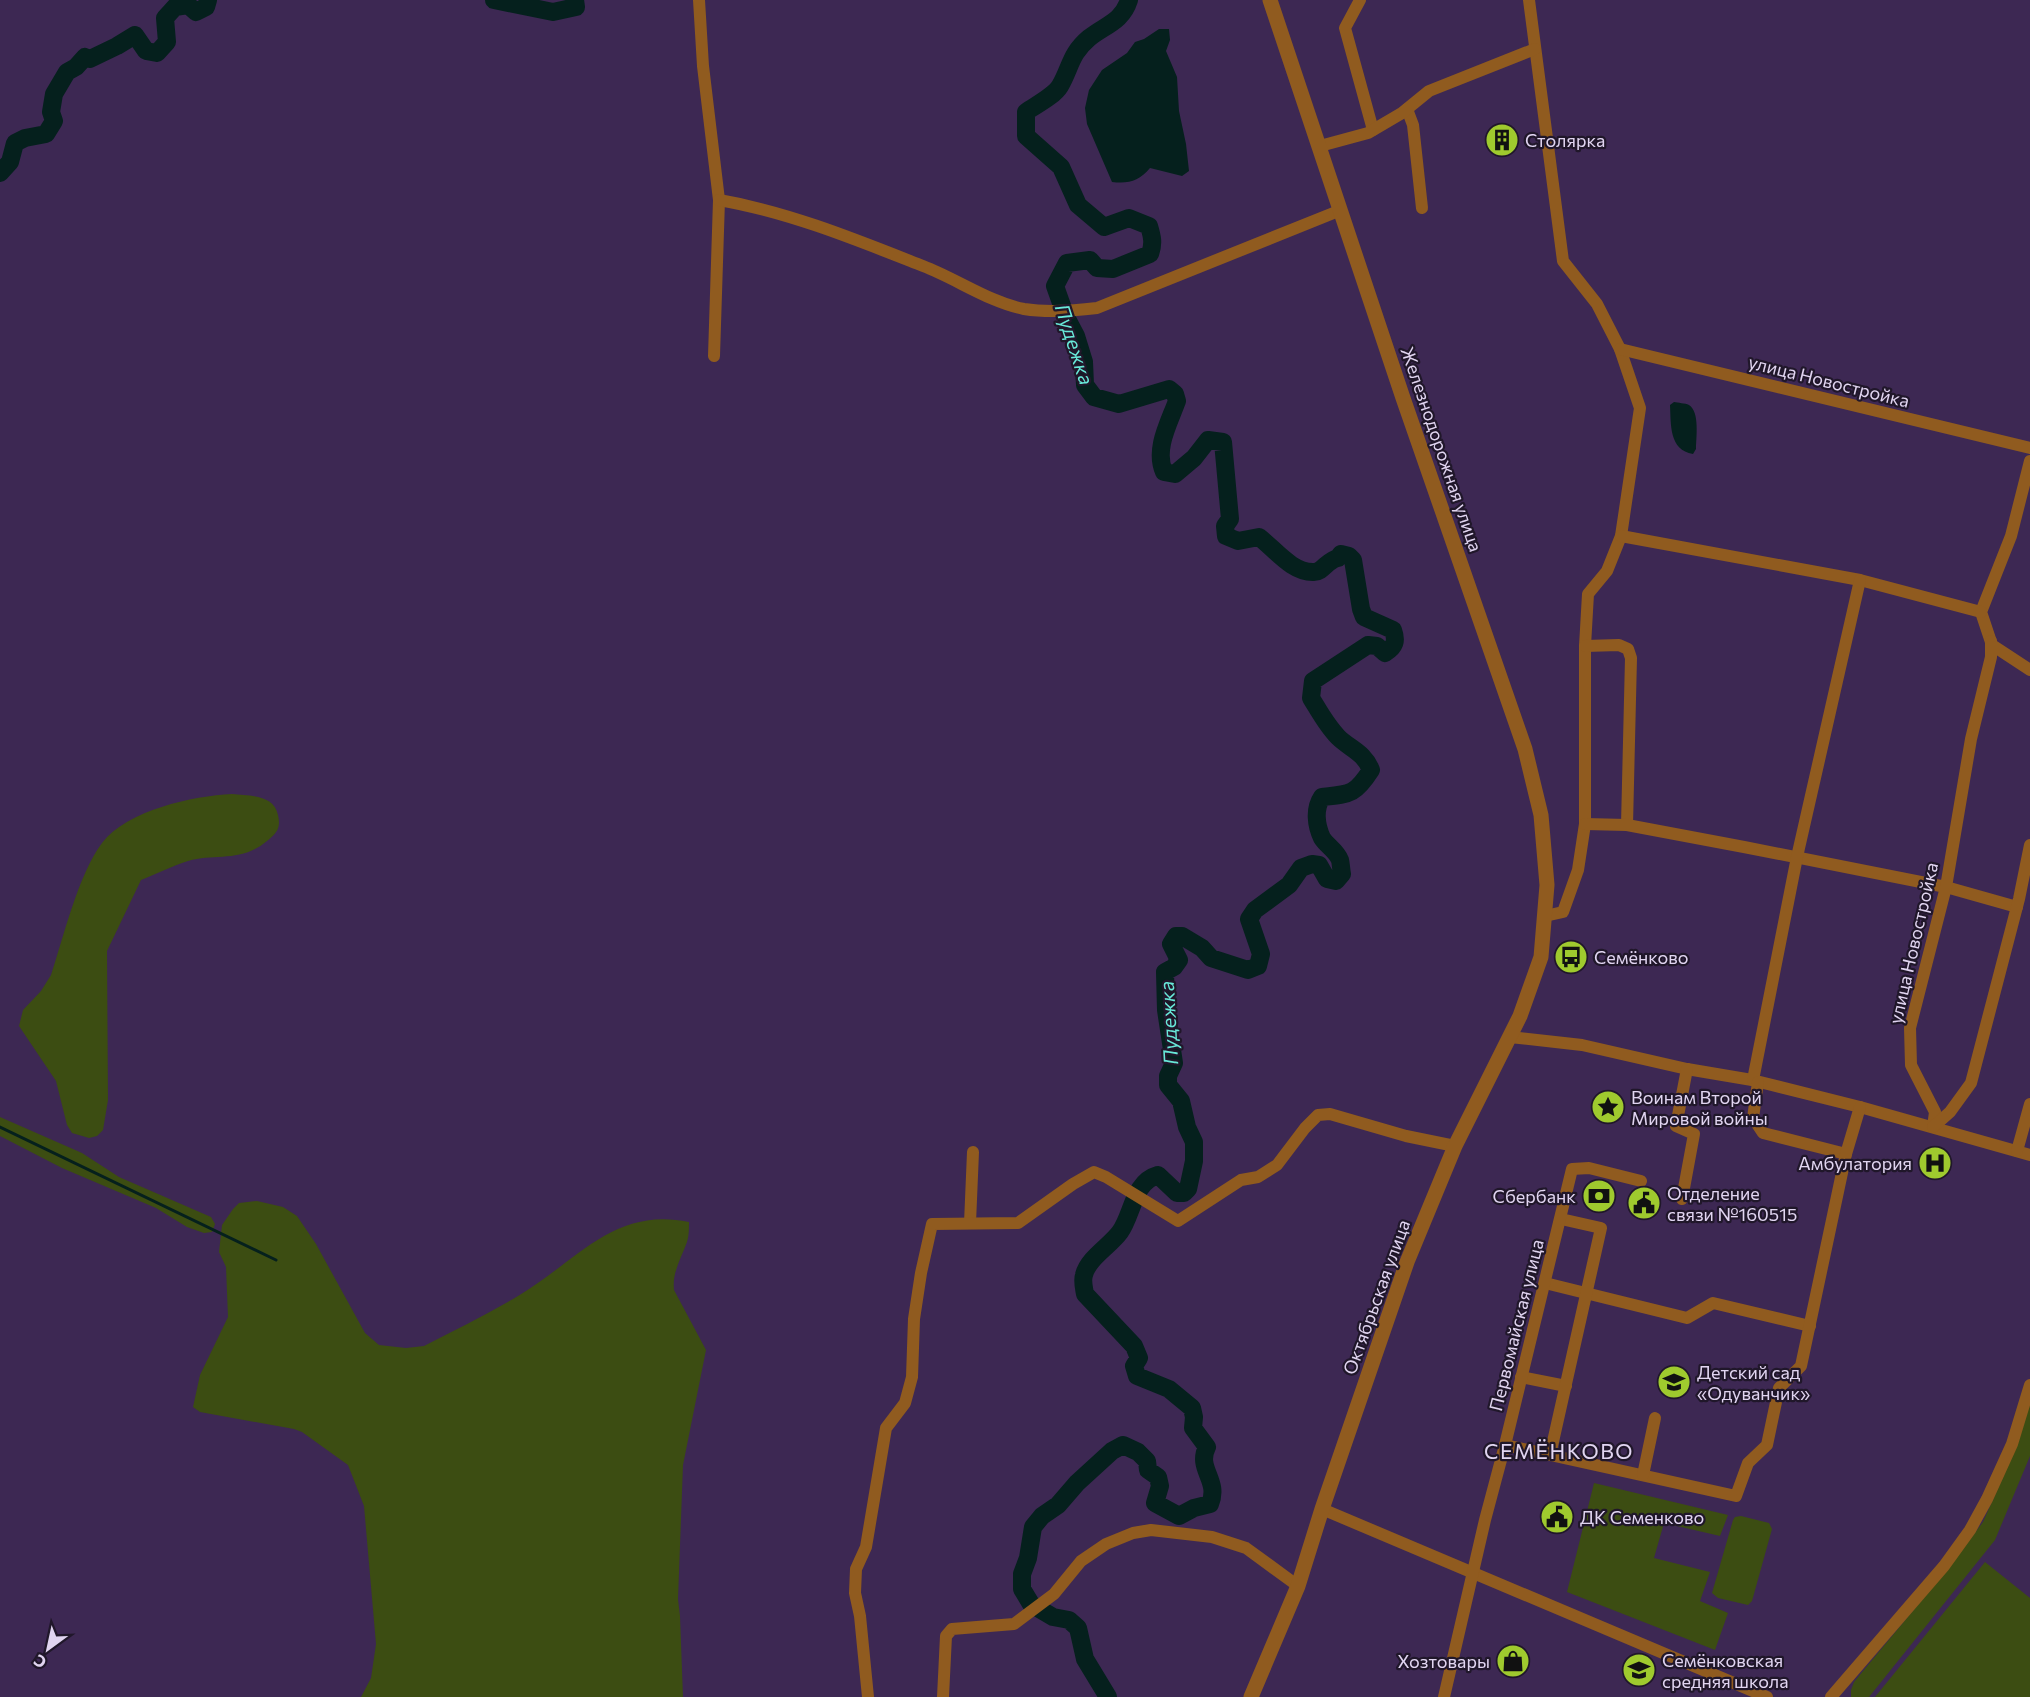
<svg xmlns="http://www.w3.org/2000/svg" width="2030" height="1697" viewBox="0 0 2030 1697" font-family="Commissioner,sans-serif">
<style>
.green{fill:#3c4d12}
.water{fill:#05201d}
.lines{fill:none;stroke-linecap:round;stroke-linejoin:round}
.stream{stroke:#05201d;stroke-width:3}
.river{stroke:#05201d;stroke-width:18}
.minor{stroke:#905b1f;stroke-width:12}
.tertiary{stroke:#905b1f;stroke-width:15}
.labels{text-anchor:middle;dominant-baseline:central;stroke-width:4.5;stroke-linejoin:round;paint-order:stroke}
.poi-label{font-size:18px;fill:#e1d5f1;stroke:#20172a;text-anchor:start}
.street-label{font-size:18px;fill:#e1d5f1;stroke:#20172a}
.water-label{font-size:20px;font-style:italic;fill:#68e9d9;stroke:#20172a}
.quarter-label{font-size:21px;letter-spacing:1.5px;fill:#e1d5f1;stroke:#20172a}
</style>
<rect width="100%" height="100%" fill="#3d2853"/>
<g class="green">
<path d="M232,794C249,796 274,794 278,815C281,828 277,833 267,841C241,863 216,853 188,861C172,866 156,874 141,880L107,951L108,1100L103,1130L97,1136L89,1138L72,1133L67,1125L56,1081L19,1026L23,1010L41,991L51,975C64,936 78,875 102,843C127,810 193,796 232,794Z"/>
<path d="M0,1117L82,1153L119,1177L211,1217L215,1224L212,1232L204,1233L187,1227L156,1208L62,1168L0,1136Z"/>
<path d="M257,1201L283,1207L297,1216L316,1244L365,1333L379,1345L406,1348L424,1346C455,1330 488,1314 518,1296C577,1261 614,1206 689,1222C689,1228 689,1236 687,1242C681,1259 672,1272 674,1290L706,1350L683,1465L678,1599L680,1616L683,1697H361L371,1678L376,1644L364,1506L348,1465L302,1432L294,1429L200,1412L193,1407L200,1375L228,1317L226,1267L219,1252L222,1225L233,1209L239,1203Z"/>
<path d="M2030,1401V1456L1995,1540L1869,1697H1851V1690L1854,1682L1950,1566L1983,1522L2008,1466Z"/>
<path d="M1594,1483L1728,1515L1720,1536L1664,1523L1654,1558L1710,1572L1700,1601L1728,1613L1715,1650L1567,1592Z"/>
<path d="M1741,1516L1769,1523L1772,1529L1752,1601L1748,1605L1718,1598L1712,1593L1733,1520L1735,1517Z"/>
<path d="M1985,1562L2030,1598V1697H1875Z"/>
</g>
<g class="water">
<path d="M1159,29H1169L1170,40L1166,51L1177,77L1179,111L1186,144L1189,171L1182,176L1150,168C1139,181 1129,184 1112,182L1087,124L1085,108L1089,90L1102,70L1127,53L1135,42L1144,39Z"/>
<path d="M1674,402C1678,403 1685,403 1689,405C1700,412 1696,438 1696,449L1693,454C1669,450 1671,425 1670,405Z"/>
</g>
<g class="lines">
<path class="stream" d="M0,1127L276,1260"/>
<g class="river">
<path d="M494,0L553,12L576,7L575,0"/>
<path d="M0,173L10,162L15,143L25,138L46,134L54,121L51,112L54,94L67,72L76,67L85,57L90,59L117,46L135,35L146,51L157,53L167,42L165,18L175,7L188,5L196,12L206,7L208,0"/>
<path d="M1108,1697L1085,1659L1078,1628L1069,1620L1053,1617L1031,1604L1022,1589V1574L1028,1558L1033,1527L1042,1516L1058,1505L1077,1483L1112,1451L1123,1445L1138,1452L1147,1461L1148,1470L1158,1477L1160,1486L1155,1503L1179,1516L1194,1508L1210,1504C1220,1480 1196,1469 1207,1447L1193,1428L1194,1417L1192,1408L1169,1389L1137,1376L1134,1366L1139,1358L1134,1346L1085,1294C1084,1288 1082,1281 1084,1275C1088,1258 1110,1246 1120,1232C1133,1214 1133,1182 1158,1175L1177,1193H1184L1188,1189L1194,1161V1142L1187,1127L1181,1101L1168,1085V1076L1174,1063L1166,1010L1165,972L1174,967L1179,960L1171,944L1176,936H1182L1202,948L1211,958L1248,970L1258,966L1261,954L1249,919L1255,910L1289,885L1301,868L1312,864L1319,865L1327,879L1336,881L1342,874C1341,869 1341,864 1340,860C1336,850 1327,846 1322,838C1316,825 1314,809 1322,797C1350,794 1355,795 1371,770C1364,752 1350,749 1338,737C1327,726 1319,711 1311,698L1313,681L1368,645L1377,646L1385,653C1395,647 1397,641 1393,630L1364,617L1361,609L1353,560L1349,556L1341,554L1338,558C1327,560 1323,572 1314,572C1292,573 1275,549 1259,537L1238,541L1226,536L1225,526L1230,519L1223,442L1208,440L1194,458L1175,474L1164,472C1154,449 1169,423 1177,401L1175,394L1169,389L1119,404L1094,397L1085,385L1084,362L1076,336L1066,317L1055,286L1067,263L1090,260L1097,268L1113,269L1150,254C1154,243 1152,236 1149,226L1129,218L1104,227L1078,205L1061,167L1026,136V112C1036,105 1054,96 1060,86C1071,67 1070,54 1089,38C1105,25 1122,22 1129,0"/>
</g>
<g class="minor">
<path d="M699,0L703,66L719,200L714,356"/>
<path d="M1360,0L1345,28L1373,130"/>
<path d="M1529,0L1563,261L1597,304L1620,349L1640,408L1621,536L1607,571L1588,594L1585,646V824L1578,870L1563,912L1545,916"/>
<path d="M1407,109L1413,125L1422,208"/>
<path d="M1320,146L1368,133L1402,113L1429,91L1535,49"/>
<path d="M719,200C789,212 857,240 923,266C957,279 989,302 1024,309C1049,313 1073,311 1097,308L1341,210"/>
<path d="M1620,349L2030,448"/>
<path d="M2030,461L2011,536L1981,612L1992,645L2030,670"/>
<path d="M1621,536L1860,580L1981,612"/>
<path d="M1585,646L1619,645L1628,649L1631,658L1627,825"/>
<path d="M1585,824L1627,825L1744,847L1946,887L2017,907"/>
<path d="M1510,1037L1582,1045L1687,1069L1752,1080L1860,1107L2030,1155"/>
<path d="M1753,1080L1797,857L1860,580"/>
<path d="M1758,1082L1753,1118L1763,1133L1846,1154"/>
<path d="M1933,1127L1935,1112L1911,1065L1910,1028L1946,887L1971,739L1991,657V641"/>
<path d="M1933,1127L1950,1112L1971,1083L2019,899L2030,845"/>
<path d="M2017,1151L2030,1104"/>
<path d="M1682,1199L1694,1134L1676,1126L1687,1069"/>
<path d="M970,1223L973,1152"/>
<path d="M1545,1283L1687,1318L1713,1303L1810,1326"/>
<path d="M1521,1377L1566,1386"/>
<path d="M1505,1445L1736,1496L1748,1463L1767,1445L1779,1388L1801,1366L1846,1154L1860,1107"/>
<path d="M1550,1455L1601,1228L1561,1219"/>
<path d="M1643,1475L1655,1418"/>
<path d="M1322,1509L1767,1697"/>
<path d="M868,1697L860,1616L855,1593L856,1569L866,1547L886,1428L905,1403L912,1377L914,1319L921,1273L932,1224L1018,1223L1073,1184L1094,1172L1106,1177L1178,1221L1241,1180L1258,1177L1277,1165L1305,1128L1318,1115L1330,1114L1406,1136L1455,1146"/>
<path d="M943,1697L946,1636L952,1629L1014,1624L1054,1594L1081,1561L1106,1544L1133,1533L1151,1530L1212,1537L1246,1548L1298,1586"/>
<path d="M1444,1697L1485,1520L1505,1445L1572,1169L1589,1168L1641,1181"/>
<path d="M1831,1697L1944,1566L1970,1530L1987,1499L2012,1444L2030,1385"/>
</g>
<path class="tertiary" d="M1251,1697L1298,1586L1322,1509L1407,1262L1455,1146L1520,1016L1541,957L1547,885L1541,815L1525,749L1403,398L1270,0"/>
</g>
<defs>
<g id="building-disc" transform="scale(1.725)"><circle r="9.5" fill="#9fca2e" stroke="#20172a"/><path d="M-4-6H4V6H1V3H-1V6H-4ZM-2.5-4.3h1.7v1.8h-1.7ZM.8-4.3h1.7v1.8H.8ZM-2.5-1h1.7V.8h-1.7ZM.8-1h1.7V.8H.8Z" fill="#111"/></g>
<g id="bus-disc" transform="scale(1.725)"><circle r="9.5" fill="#9fca2e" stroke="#20172a"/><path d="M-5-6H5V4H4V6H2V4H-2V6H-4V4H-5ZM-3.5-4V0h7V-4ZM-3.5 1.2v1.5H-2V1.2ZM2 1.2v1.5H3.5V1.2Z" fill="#111"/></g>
<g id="sight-disc" transform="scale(1.725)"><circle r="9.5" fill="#9fca2e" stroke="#20172a"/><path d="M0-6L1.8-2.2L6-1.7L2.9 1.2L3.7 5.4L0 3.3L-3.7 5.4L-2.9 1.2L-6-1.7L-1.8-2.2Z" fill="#111"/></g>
<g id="hospital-disc" transform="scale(1.725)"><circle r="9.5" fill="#9fca2e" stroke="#20172a"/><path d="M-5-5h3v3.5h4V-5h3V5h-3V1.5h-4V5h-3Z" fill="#111"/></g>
<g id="bank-disc" transform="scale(1.725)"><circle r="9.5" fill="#9fca2e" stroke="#20172a"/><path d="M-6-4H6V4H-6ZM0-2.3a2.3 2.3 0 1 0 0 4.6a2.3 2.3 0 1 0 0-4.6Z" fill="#111"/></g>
<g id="civic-disc" transform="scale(1.725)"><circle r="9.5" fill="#9fca2e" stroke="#20172a"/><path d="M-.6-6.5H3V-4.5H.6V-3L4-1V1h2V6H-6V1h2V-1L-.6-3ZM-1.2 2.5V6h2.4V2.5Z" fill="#111"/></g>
<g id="school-disc" transform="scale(1.725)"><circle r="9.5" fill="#9fca2e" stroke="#20172a"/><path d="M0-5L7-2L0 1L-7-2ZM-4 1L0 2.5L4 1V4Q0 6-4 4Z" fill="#111"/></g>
<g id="shop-disc" transform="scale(1.725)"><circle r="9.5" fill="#9fca2e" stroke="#20172a"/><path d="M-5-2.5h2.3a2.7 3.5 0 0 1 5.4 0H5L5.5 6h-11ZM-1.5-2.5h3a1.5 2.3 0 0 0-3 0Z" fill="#111"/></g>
</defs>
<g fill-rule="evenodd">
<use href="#building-disc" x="1502" y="140"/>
<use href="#bus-disc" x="1571" y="957"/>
<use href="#sight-disc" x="1608" y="1107"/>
<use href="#hospital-disc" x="1935" y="1163"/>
<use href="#bank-disc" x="1599" y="1196"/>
<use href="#civic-disc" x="1644" y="1203"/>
<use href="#school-disc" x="1674" y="1382"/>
<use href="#civic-disc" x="1557" y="1517"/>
<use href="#shop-disc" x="1513" y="1661"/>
<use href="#school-disc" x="1639" y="1670"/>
</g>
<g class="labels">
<g class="poi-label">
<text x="1525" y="140">Столярка</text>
<text x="1594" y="957">Семёнково</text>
<text x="1631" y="1097">Воинам Второй<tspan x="1631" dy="21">Мировой войны</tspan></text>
<text x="1912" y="1163" text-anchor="end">Амбулатория</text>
<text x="1667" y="1193">Отделение<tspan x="1667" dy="21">связи №160515</tspan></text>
<text x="1576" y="1196" text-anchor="end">Сбербанк</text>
<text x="1697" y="1372">Детский сад<tspan x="1697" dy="21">«Одуванчик»</tspan></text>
<text x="1580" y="1517">ДК Семенково</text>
<text x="1662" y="1660">Семёнковская<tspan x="1662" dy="21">средняя школа</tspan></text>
<text x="1490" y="1661" text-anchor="end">Хозтовары</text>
</g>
<g class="street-label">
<text transform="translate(1829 381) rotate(14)">улица Новостройка</text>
<text transform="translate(1442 449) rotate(71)">Железнодорожная улица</text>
<text transform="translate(1913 943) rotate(-77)">улица Новостройка</text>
<text transform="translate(1376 1297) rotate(-70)">Октябрьская улица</text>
<text transform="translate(1516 1325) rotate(-76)">Первомайская улица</text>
</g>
<g class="water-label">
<text transform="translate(1075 344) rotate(72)">Пудежка</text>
<text transform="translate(1168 1023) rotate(-93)">Пудежка</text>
</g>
<g class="quarter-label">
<text x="1559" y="1450">СЕМЁНКОВО</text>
</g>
</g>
<g transform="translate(48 1649) rotate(213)" stroke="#20172a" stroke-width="4.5" paint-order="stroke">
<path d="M0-4.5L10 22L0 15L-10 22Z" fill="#e1d5f1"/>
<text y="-9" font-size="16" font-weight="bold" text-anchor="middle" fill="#e1d5f1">С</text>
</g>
</svg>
